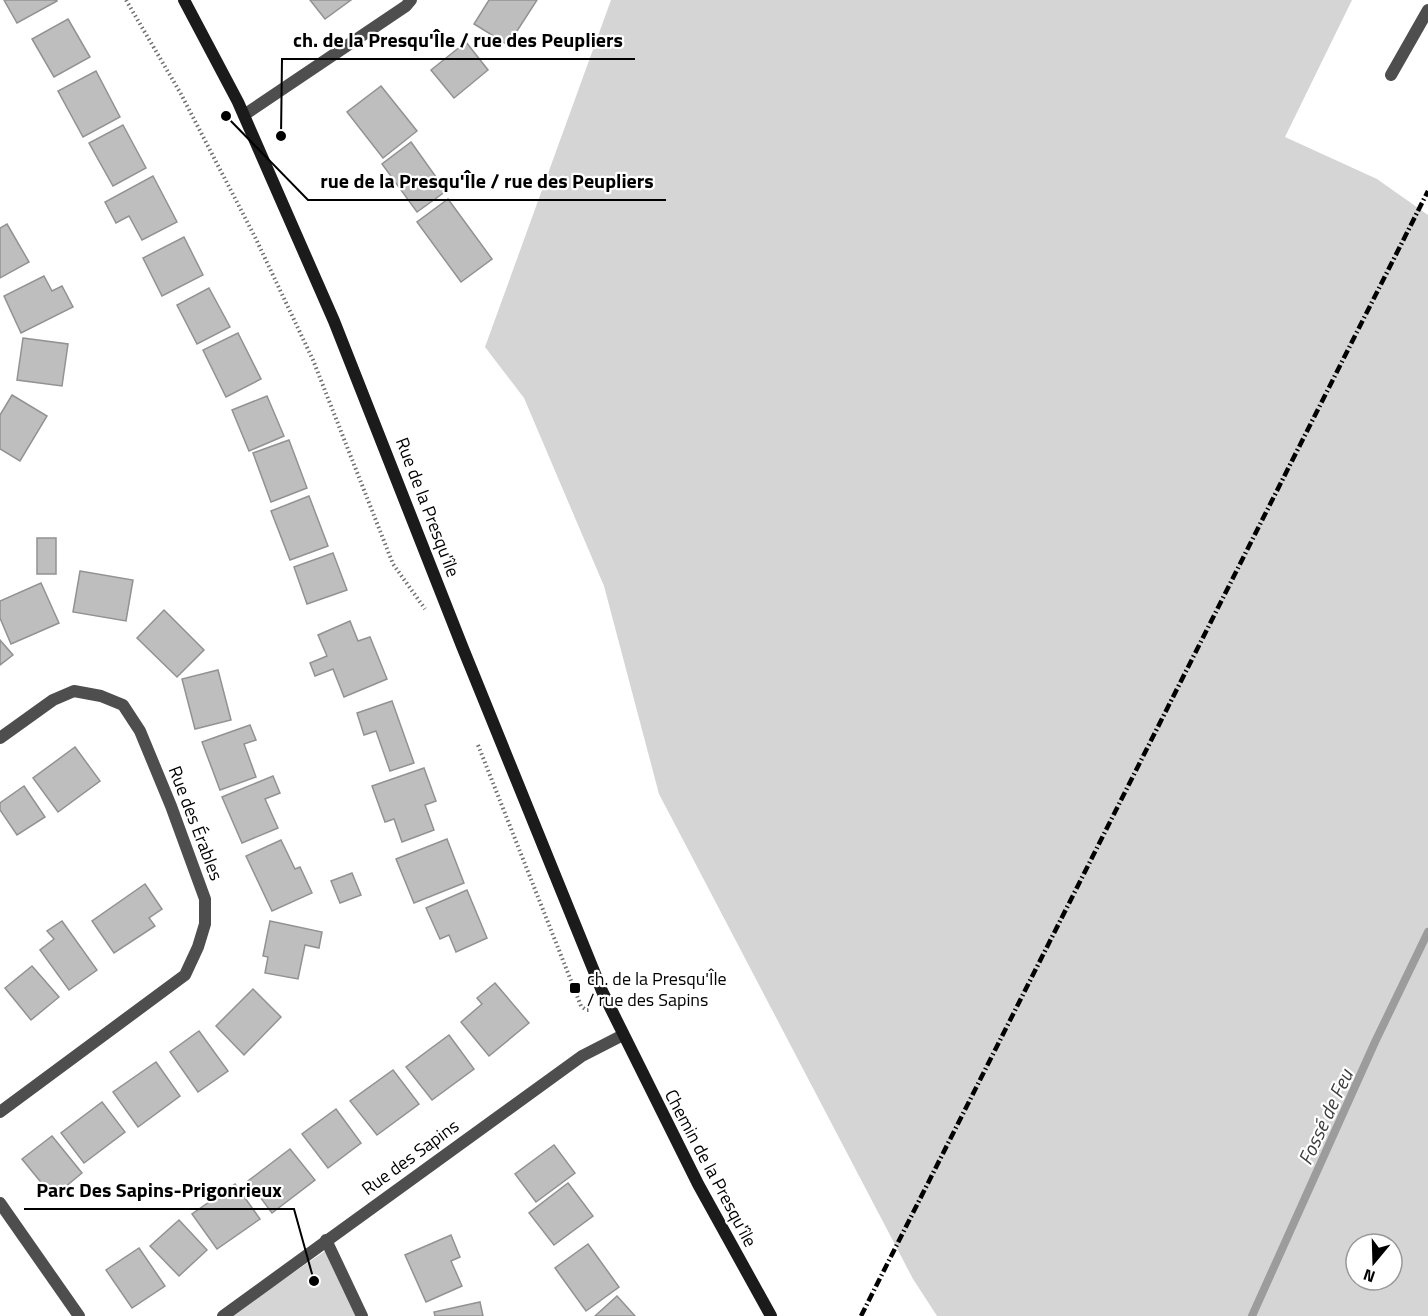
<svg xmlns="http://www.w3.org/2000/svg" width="1428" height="1316" viewBox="0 0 1428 1316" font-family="'Titillium Web',sans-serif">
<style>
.green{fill:#d5d5d5;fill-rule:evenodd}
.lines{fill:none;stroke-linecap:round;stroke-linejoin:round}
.stream{stroke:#9c9c9c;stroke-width:8}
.building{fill:#bebebe;stroke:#929292;stroke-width:1.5}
.path{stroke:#707070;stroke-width:4;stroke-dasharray:1.5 3;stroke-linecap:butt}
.lane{stroke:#4e4e4e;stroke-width:12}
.street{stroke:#4e4e4e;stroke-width:12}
.secondary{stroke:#1b1b1b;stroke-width:12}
.rail{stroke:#000;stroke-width:4.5;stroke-dasharray:9 3 1.5 3;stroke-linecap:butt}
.poi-dot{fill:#000;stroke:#fff;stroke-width:2}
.labels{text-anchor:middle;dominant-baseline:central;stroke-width:4.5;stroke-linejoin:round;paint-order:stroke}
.street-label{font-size:18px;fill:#000;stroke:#fff}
.poi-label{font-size:18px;fill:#000;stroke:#fff;text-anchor:start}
.water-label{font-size:20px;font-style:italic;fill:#3d3d3d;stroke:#fff}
.leader{fill:none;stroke:#000;stroke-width:2}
.callout-dot{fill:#000;stroke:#fff;stroke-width:2}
.callout-label{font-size:20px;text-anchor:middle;font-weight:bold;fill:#000;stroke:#fff;stroke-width:4.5;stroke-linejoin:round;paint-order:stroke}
</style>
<rect width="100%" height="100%" fill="#fff"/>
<g class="green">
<path d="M611,0H1352L1285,137L1377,179L1428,215V1316H937L913,1279L659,794L604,586L524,398L485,347ZM1356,1244H1392V1280H1356Z"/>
<path d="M331,1247L362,1316H230Z"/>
</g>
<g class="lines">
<path class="stream" d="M1252,1316L1375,1042L1428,932"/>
</g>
<g class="building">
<path d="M4,0H57V1L17,23Z"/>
<path d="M310,0H351L325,19Z"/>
<path d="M489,0H537L508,45L474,24Z"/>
<path d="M68,19L90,57L54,77L32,39Z"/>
<path d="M466,42L488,70L454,98L431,70Z"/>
<path d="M96,71L120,117L83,137L58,91Z"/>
<path d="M381,86L417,131L383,158L347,112Z"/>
<path d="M123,125L146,168L113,186L89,143Z"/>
<path d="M411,142L446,191L417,212L382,164Z"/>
<path d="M153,176L177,222L142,240L129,216L116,223L105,202Z"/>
<path d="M448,199L492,259L461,282L417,222Z"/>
<path d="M7,224L29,262L0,278V228Z"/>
<path d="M184,237L203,275L162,296L143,258Z"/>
<path d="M44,276L52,291L62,286L73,307L21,333L4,296Z"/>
<path d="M209,288L230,327L197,344L177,305Z"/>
<path d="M238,333L261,379L226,397L203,350Z"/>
<path d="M23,338L68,344L62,386L17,380Z"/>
<path d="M12,395L47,416L20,461L0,449V415Z"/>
<path d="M267,396L284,436L249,451L232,410Z"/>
<path d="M289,440L307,488L271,502L253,453Z"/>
<path d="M309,496L328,546L290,560L271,511Z"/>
<rect x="37" y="538" width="19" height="36"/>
<path d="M333,553L347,590L307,604L294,567Z"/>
<path d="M80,571L133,580L126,621L73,612Z"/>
<path d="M41,583L59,623L11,644L0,618V601Z"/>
<path d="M164,610L204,650L177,677L137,638Z"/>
<path d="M350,621L358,641L370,637L387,679L344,697L333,669L315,676L310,663L327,656L318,635Z"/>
<path d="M0,640L13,655L0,665Z"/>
<path d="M218,670L231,720L195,729L182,679Z"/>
<path d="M392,701L414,763L390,771L376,731L364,735L357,713Z"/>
<path d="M250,725L256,740L244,744L256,777L220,790L202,742Z"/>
<path d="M75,747L100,781L58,812L33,778Z"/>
<path d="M424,768L436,801L425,805L434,830L402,842L394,819L385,822L372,786Z"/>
<path d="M273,776L280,793L265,799L278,828L242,843L222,797Z"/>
<path d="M24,786L45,817L17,835L0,810V803Z"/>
<path d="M447,839L464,883L414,903L396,859Z"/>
<path d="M281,840L295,869L300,867L312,893L272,911L246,856Z"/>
<path d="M352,873L361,895L340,903L331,881Z"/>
<path d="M145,884L162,909L149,918L155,926L114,953L92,921Z"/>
<path d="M467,890L487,938L456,952L449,935L440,939L426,908Z"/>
<path d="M62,921L97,970L69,990L40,950L54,939L47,931Z"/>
<path d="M270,921L322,932L319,948L305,945L298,979L265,973L268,957L263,956Z"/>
<path d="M32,966L59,997L31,1020L5,988Z"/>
<path d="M495,983L529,1023L489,1056L461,1022L482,1004L477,998Z"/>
<path d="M253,989L281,1017L244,1055L216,1026Z"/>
<path d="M199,1031L228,1071L198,1092L170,1052Z"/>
<path d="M449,1035L474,1069L432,1100L406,1067Z"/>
<path d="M156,1062L180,1096L138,1127L113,1092Z"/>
<path d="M393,1070L419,1104L377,1135L350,1101Z"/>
<path d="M102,1102L125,1132L84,1163L61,1133Z"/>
<path d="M336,1109L361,1143L328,1168L302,1134Z"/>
<path d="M52,1136L82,1173L53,1197L22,1159Z"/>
<path d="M554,1145L575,1173L536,1202L515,1174Z"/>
<path d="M290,1149L315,1180L272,1213L248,1181Z"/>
<path d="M568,1183L593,1216L554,1245L529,1213Z"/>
<path d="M235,1184L260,1219L217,1249L192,1214Z"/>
<path d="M179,1220L207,1250L179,1276L150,1246Z"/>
<path d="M451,1235L460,1257L451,1261L462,1286L426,1302L405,1255Z"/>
<path d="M588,1244L619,1287L586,1311L555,1268Z"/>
<path d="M139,1248L165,1286L132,1308L106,1270Z"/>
<path d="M617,1296L635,1316H595Z"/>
<path d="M480,1302L483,1316H435L434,1312Z"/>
</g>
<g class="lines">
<g class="path">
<path d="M126,0L181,94L255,237L313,360L393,564L425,609"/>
<path d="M478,745L581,1006L586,1010H591"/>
</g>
<path class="lane" d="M1391,75L1428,10"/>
<g class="street">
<path d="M244,115L406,6L411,0"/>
<path d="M0,738L53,700L74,691L101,696L123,705L140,731L171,806L205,899V924L198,947L185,975L0,1112"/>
<path d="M0,1203L79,1316"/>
<path d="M326,1240L362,1316"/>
<path d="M223,1316L582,1056L623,1035"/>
</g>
<path class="secondary" d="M184,0L238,102L334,321L462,646L602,991L698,1184L771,1316"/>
<path class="rail" d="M861,1316L1428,191"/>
</g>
<rect class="poi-dot" x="569" y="982" width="12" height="12" rx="3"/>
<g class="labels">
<g class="street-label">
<text transform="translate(428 507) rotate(69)">Rue de la Presqu'île</text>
<text transform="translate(196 823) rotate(69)">Rue des Érables</text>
<text transform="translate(410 1157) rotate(-36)">Rue des Sapins</text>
<text transform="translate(711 1168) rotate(62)">Chemin de la Presqu'île</text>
</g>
<g class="poi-label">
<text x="587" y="978">ch. de la Presqu'Île<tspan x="587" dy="21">/ rue des Sapins</tspan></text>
</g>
<g class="water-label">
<text transform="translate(1325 1117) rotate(-65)">Fossé de Feu</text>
</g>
</g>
<path class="leader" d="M281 136L282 59H635M226 116L308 200H666M314 1281L294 1209H24"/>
<g class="callout-dot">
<circle cx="281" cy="136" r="6"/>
<circle cx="226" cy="116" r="6"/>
<circle cx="314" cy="1281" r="6"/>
</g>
<g class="callout-label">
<text x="458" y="47">ch. de la Presqu'Île / rue des Peupliers</text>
<text x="487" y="188">rue de la Presqu'Île / rue des Peupliers</text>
<text x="159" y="1197">Parc Des Sapins-Prigonrieux</text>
</g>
<g transform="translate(1374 1262) rotate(199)"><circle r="28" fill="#ffffff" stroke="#999999" stroke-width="1.5"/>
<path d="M0-4.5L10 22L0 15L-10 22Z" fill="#000000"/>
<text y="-9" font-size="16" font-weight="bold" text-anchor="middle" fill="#000000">N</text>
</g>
</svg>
